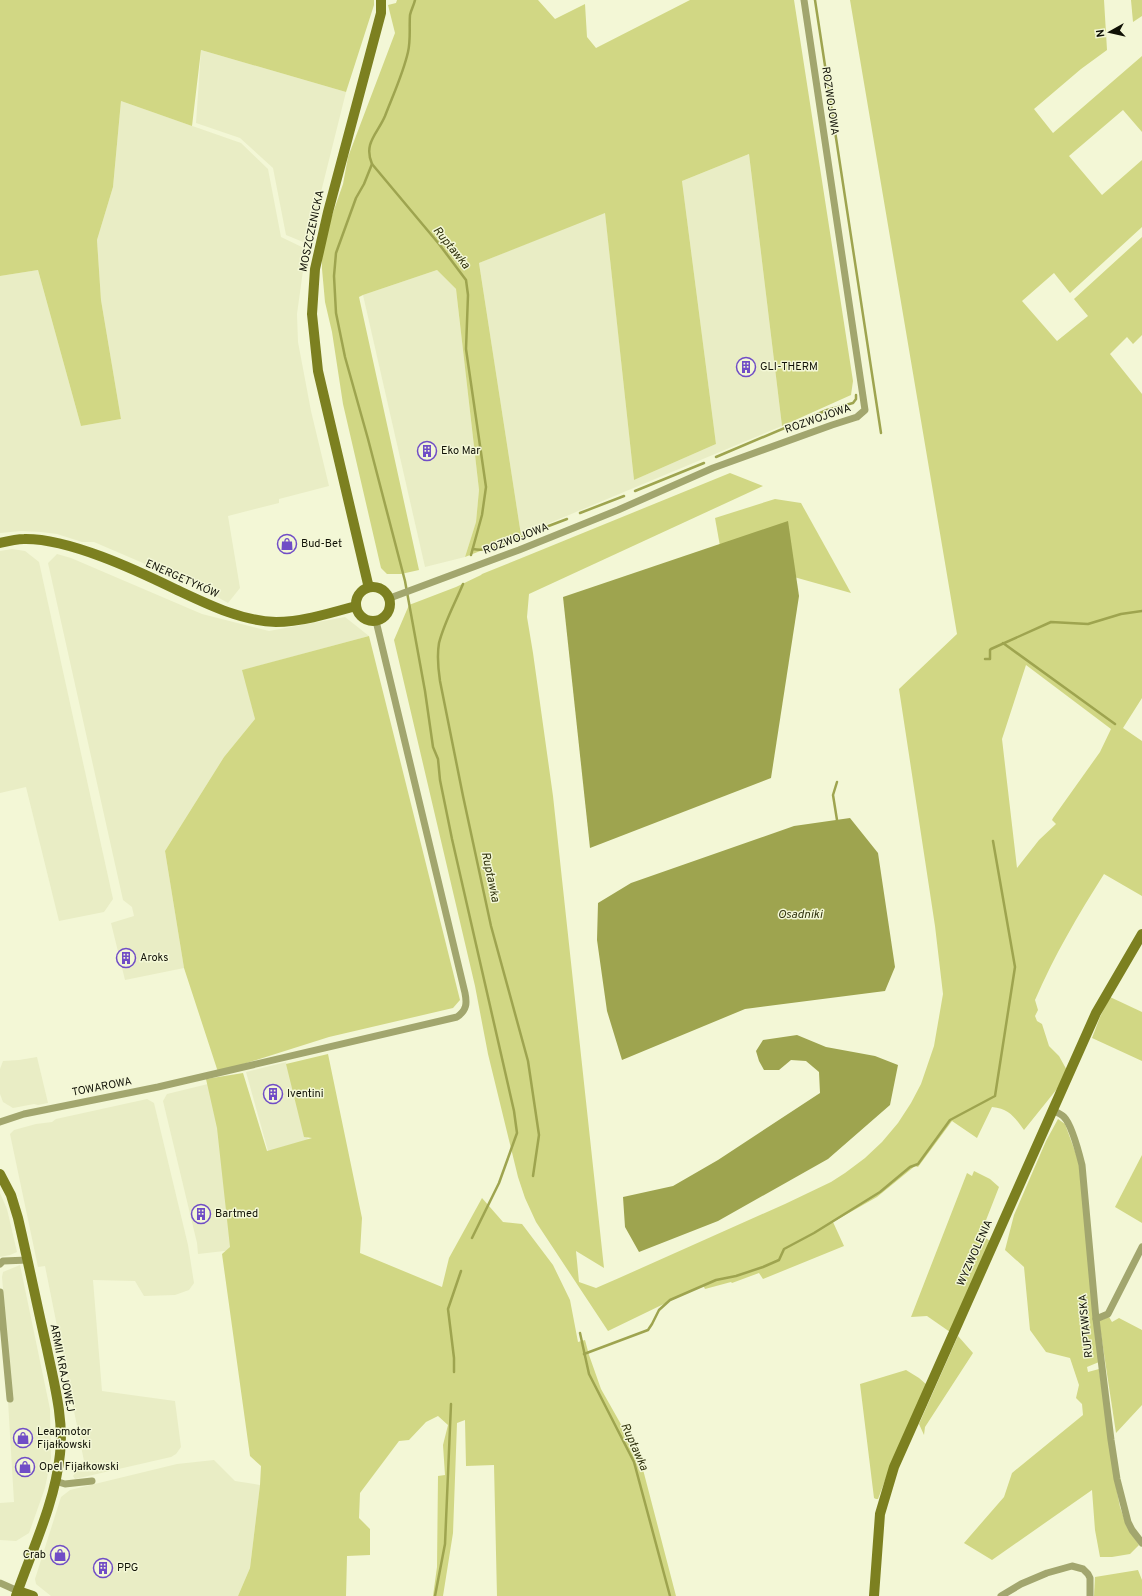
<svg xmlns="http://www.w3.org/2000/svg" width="1142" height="1596" viewBox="0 0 1142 1596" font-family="Overpass,sans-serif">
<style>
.built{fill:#e9edc5}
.green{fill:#d1d784;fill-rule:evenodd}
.water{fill:#9ea44f}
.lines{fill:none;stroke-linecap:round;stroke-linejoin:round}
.stream{stroke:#9ea44f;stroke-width:2.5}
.street{stroke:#a2a66e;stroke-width:7}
.secondary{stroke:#7c8020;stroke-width:10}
.labels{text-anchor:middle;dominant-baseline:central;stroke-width:3;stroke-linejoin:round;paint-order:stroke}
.street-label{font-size:11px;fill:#101106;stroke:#f3f7d6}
.poi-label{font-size:11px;fill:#101106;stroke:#f3f7d6;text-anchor:start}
.water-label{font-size:12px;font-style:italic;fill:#31330e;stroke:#f3f7d6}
</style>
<rect width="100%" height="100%" fill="#f3f7d6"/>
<g class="built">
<path d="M201,50L346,92L308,244L286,235L273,168L240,138L196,123Z"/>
<path d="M121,101L241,143L268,169L281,237L306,249L297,314L298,342L311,411L329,486L279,499V503L228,516L240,588L228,603L201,588L94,542H82L57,534L41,532L21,531L0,533V276L38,270L81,426L121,419L101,300L97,240L113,187Z"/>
<path d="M749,154L782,426L521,535L479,263L605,212L634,480L716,444L682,181Z"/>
<path d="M437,270L456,289L479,490L476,522L465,557L425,567L363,295Z"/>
<path d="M12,549L25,551L39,562L113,899L104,912L59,921L26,787L0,793V551Z"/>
<path d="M57,554L71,558L202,614L269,631L345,617L369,636L243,670L255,719L224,757L165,851L184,968L125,980L111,923L134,916L132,907L123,900L48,563Z"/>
<path d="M37,1057L48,1103L38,1105L34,1104L13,1108L3,1102L0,1094V1069L3,1061L19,1060Z"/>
<path d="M286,1062L308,1140L268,1151L246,1072Z"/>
<path d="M212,1083L233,1250L198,1254L197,1243L163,1101L167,1094Z"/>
<path d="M147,1099L154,1103L188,1245L194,1283L189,1290L175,1295L144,1296L135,1281L93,1280L102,1391L175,1401L181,1447L176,1454L171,1457L75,1479L73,1476L84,1461L45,1266L38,1267L10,1134L14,1130L36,1124L52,1122L56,1119Z"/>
<path d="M0,1193L7,1209L17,1252L10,1255L0,1257Z"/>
<path d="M20,1265L50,1409L51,1458L45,1488L29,1533L16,1541L0,1540V1503L14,1502L8,1401L12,1397L2,1277L3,1272Z"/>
<path d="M214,1460L235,1481L260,1485L250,1568L238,1596H51L36,1584L35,1579L61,1497L70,1490L177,1464Z"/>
</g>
<g class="green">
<path d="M0,0H374V5L346,92L201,50L192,126L121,101L113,187L97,240L101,300L121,419L81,426L38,270L0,276Z"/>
<path d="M397,0H538L555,19L585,4L587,37L596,48L690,0H794L853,381L851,395L782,426L749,154L682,181L716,444L634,480L605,213L479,263L521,535L465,557L476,522L479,490L456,289L437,270L363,295L359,297L419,570L401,574H387L381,568L343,404L332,332L325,302L322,269V258L328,227L343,184L348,157L395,33L388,5L396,3Z"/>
<path d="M850,0H1104L1107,50L1081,69L1034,109L1053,133L1142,56V132L1123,110L1069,156L1102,195L1142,160V227L1070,293L1054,273L1022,301L1057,341L1088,316L1074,299L1142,237V335L1133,344L1127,337L1110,354L1142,394V698L1123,728L1142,741V896L1104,874C1078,915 1054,956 1035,1000L1038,1010L1035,1016L1037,1021L1042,1024L1049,1046L1059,1056L1069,1074L1024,1130C1014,1117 1010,1109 992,1107L977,1138L952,1121L918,1167L915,1166L877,1197L833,1222L844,1246L763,1279L759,1273L732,1283L731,1282L705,1289L703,1285L608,1331L536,1222L525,1198L518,1177L488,1054L475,986L394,640L409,605L456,587L481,575L482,574L529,555L730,473L763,486L529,594L527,617L533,653L553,796L604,1268L576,1251L579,1282L596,1288L619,1278L785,1204L831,1182L845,1173L865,1158L882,1142L898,1123L911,1103L921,1084L934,1046L943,994L935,926L899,689L957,634ZM1026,665L1111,729L1100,752L1053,818L1052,820L1056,824L1039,840L1017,868L1002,739Z"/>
<path d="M1131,0H1142V16L1133,22Z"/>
<path d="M775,499L801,503L851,593L794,577L720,546L715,518Z"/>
<path d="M369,636L460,1000L453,1008L329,1037L218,1072L184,968L165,851L224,757L255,719L242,670Z"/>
<path d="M1110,997L1142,1012V1061L1092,1038L1100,1017Z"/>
<path d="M328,1054L362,1218L360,1253L442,1287L449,1258L482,1198L503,1222L522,1224L553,1265L570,1300L578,1342L585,1340L589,1355L601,1389L640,1458L676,1596H497L494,1465L466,1466L465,1420L457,1423L453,1533L443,1596H433L437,1567L438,1476L445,1475L443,1445L448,1425L438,1416L426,1422L409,1440L399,1441L360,1493L359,1518L370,1529V1555L347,1556L346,1596H238L250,1568L260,1485L261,1466L250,1456L222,1254L230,1247L217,1128L206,1079L243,1073L267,1151L312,1138L304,1137L286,1064Z"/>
<path d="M1058,1119L1065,1124L1080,1165L1099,1362L1087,1367L1088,1372L1099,1369L1113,1471L1120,1507L1127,1527L1139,1545L1130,1554L1112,1557H1100L1095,1530L1092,1490L992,1560L964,1543L1004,1497L1012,1473L1083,1415L1082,1404L1076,1398L1079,1385L1070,1358L1046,1352L1030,1330L1024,1267L1005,1250L1014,1215L1046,1141Z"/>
<path d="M1142,1155V1223L1115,1207Z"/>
<path d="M974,1171L990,1179L999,1187L981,1233L983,1236L990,1241L950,1332L927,1316L911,1317L967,1173L972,1176Z"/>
<path d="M1109,1317L1112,1322L1119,1318L1142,1330V1405L1116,1433L1099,1321Z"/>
<path d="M958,1336L973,1353L925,1427L924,1435L919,1424Z"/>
<path d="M906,1370L919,1378L927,1385L892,1462L878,1499H876L874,1498L860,1384Z"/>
<path d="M1138,1570L1142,1580V1596H1094L1095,1577Z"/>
</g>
<g class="water">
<path d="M788,521L799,596L771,778L590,848L563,597Z"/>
<path d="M850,818L878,853L895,967L885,991L745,1009L622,1060L607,1011L597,940L598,903L631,883L794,826Z"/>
<path d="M797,1035L826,1047L875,1056L898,1065L890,1105L828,1159L718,1221L639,1252L625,1227L623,1197L673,1186L718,1160L820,1093L819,1072L806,1061L791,1060L779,1070H764L759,1061L756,1051L763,1040Z"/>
</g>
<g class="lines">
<g class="stream">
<path d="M415,0C414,5 411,10 410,15C409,27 411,39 408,52C403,74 393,95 385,116C378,133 363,143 372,164L439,244L466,280L468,295L466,349L486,487L482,515L471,555"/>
<path d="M815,0L881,433"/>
<path d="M372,164L364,184L356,198L336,253L334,276L336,313L345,357L368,439L405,581L425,691L433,747L438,759L440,780L452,839L514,1111L517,1133L499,1183L472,1238"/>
<path d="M716,457L827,410L853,403L856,399V395"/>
<path d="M635,491L704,463"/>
<path d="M580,513L624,496"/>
<path d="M538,530L567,519"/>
<path d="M473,549C491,553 511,541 527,535"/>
<path d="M463,584C455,603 444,623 439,643C437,655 438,668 440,681L463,796L491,926L528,1061L539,1135L533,1176"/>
<path d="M1003,643L1115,724"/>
<path d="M985,659H990V650L991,649L1051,622L1088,624L1121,614L1142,611"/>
<path d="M837,782L833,795L837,820"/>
<path d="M580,1333L589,1374L634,1462L670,1596"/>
<path d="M584,1354L648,1330L652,1324L659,1310L670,1300L716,1280L736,1276L763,1267L779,1260L784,1249L814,1233L880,1192L910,1167L918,1164L950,1120L995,1096L1015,967L993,841"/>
<path d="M454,1372V1358L448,1309L461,1271"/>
<path d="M435,1596L445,1544L451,1404"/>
</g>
<g class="street">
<path d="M390,598L519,550L618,510L713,468L832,425L857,417L865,410L804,0"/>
<path d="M1052,1110C1056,1112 1061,1114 1064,1117C1072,1125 1079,1153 1082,1165L1096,1319L1111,1440L1117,1479L1128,1522L1132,1530L1142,1543"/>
<path d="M0,1122L24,1114L158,1087L457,1017C467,1010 467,1003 465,993L376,621"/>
<path d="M0,1264L3,1261L28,1260"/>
<path d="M0,1292L10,1399"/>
<path d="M1096,1319L1108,1314L1142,1247"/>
<path d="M55,1481L65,1484L92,1481"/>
<path d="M0,1583L18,1591"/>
<path d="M1001,1596L1021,1584L1047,1573L1072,1566L1083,1569L1088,1574L1090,1578V1596"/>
</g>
<g class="secondary">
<path d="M0,543C8,541 16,539 24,539C68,538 136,570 175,589C207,604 241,621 276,622C301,622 331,613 356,606"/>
<circle cx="373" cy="604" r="17"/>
<path d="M371,587L368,584L318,371L312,314L315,269L328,212L381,13V0"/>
<path d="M0,1174L11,1195L18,1218C28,1261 37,1305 47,1349C54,1383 64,1419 60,1454C55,1503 32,1550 16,1596"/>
<path d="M18,1591L33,1596"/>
<path d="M874,1596L880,1514L894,1467L1096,1013L1142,934"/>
</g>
</g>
<defs>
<g id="building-ring" transform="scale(1)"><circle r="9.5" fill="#f3f7d6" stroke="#704dc6" stroke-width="1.5"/><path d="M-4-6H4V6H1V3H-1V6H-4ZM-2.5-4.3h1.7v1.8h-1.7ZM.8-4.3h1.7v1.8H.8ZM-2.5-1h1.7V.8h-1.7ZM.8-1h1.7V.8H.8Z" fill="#704dc6"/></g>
<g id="shop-ring" transform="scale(1)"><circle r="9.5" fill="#f3f7d6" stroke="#704dc6" stroke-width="1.5"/><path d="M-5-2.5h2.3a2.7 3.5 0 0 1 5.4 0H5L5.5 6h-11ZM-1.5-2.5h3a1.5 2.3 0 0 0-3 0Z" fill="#704dc6"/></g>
</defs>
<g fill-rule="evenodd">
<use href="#building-ring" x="746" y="367"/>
<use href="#building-ring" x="427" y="451"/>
<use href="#shop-ring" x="287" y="544"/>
<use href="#building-ring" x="126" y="958"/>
<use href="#building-ring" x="273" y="1094"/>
<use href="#building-ring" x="201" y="1214"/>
<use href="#shop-ring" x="23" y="1438"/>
<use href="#shop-ring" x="25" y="1467"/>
<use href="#shop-ring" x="60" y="1555"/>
<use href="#building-ring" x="103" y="1568"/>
</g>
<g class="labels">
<g class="street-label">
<text transform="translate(830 101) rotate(82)">ROZWOJOWA</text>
<text transform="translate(312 231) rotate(-78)">MOSZCZENICKA</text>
<text transform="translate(818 419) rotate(-19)">ROZWOJOWA</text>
<text transform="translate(516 539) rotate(-21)">ROZWOJOWA</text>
<text transform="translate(182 579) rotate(24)">ENERGETYKÓW</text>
<text transform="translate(102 1087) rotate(-11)">TOWAROWA</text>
<text transform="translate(975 1253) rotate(-66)">WYZWOLENIA</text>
<text transform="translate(1086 1326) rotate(-96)">RUPTAWSKA</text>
<text transform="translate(62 1368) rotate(79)">ARMII KRAJOWEJ</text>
</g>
<g class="poi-label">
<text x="760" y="367">GLI-THERM</text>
<text x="441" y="451">Eko Mar</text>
<text x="301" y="544">Bud-Bet</text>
<text x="140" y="958">Aroks</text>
<text x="287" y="1094">Iventini</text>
<text x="215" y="1214">Bartmed</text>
<text x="37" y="1432">Leapmotor<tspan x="37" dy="13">Fijałkowski</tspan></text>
<text x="39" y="1467">Opel Fijałkowski</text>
<text x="46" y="1555" text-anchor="end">Crab</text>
<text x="117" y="1568">PPG</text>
</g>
<g class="water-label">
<text transform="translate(451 248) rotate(51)">Ruptawka</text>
<text transform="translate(490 877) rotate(78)">Ruptawka</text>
<text x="800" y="915">Osadniki</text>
<text transform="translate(634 1447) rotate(66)">Ruptawka</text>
</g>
</g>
<g transform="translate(1110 32) rotate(262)" stroke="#f3f7d6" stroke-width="3" paint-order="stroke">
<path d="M0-3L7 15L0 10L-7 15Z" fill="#101106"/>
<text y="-6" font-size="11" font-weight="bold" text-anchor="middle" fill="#101106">N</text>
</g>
</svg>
